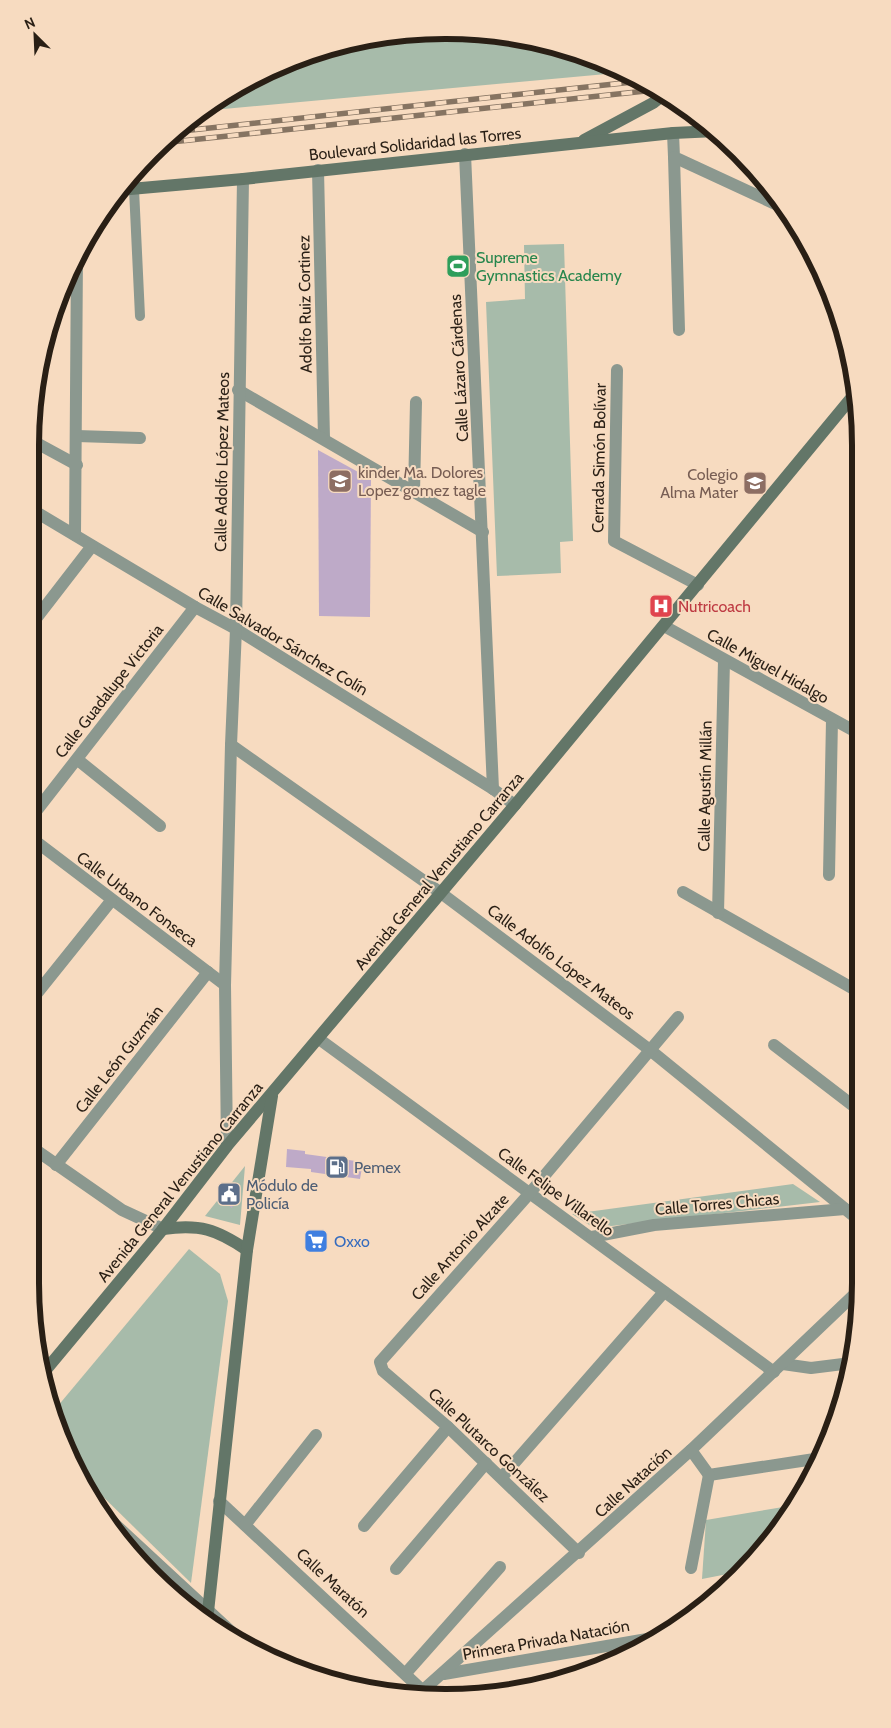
<svg xmlns="http://www.w3.org/2000/svg" width="891" height="1728" viewBox="0 0 891 1728" font-family="Cabin,sans-serif">
<style>
.green{fill:#a7bbaa}
.building{fill:#beaac8}
.lines{fill:none;stroke-linecap:round;stroke-linejoin:round}
.pedestrian{stroke:#8b988f;stroke-width:10}
.minor{stroke:#8b988f;stroke-width:12}
.secondary{stroke:#637668;stroke-width:12}
.rail-casing{stroke:#867462;stroke-width:5.5}
.rail{stroke:#f7dbc0;stroke-width:4;stroke-dasharray:11;stroke-linecap:butt}
.labels{text-anchor:middle;dominant-baseline:central;stroke-width:4;stroke-linejoin:round;paint-order:stroke}
.street-label{font-size:16px;fill:#291f15;stroke:#f7dbc0}
.leisure-label{font-size:16px;fill:#27864d;stroke:#f7dbc0;text-anchor:start}
.education-label{font-size:16px;fill:#785e54;stroke:#f7dbc0;text-anchor:start}
.health-label{font-size:16px;fill:#be3a42;stroke:#f7dbc0;text-anchor:start}
.service-label{font-size:16px;fill:#4e5e75;stroke:#f7dbc0;text-anchor:start}
.shop-label{font-size:16px;fill:#366cbe;stroke:#f7dbc0;text-anchor:start}
.rim{fill:none;stroke:#291f15;stroke-width:6}
</style>
<rect width="100%" height="100%" fill="#f7dbc0"/>
<g class="green">
<path d="M473,31L553,44L628,72L202,111L238,86L312,52L392,34Z"/>
<path d="M564,244L573,541L560,542L561,573L497,576L486,302L525,299L524,245Z"/>
<path d="M245,1166L240,1225L205,1216Z"/>
<path d="M793,1184L820,1202L594,1228L572,1214Z"/>
<path d="M189,1249L220,1274L228,1301L191,1583L86,1480L52,1413Z"/>
<path d="M789,1506L743,1571L702,1579L706,1520Z"/>
</g>
<g class="building">
<path d="M318,450L371,479L370,617L319,616Z"/>
<path d="M287,1149L305,1151V1154L363,1162L360,1179L311,1172V1169L286,1167Z"/>
<path d="M226,1186L237,1190L232,1208L219,1198Z"/>
</g>
<g class="lines">
<path class="pedestrian" d="M134,189L140,316"/>
<g class="minor">
<path d="M673,133L674,157L784,208"/>
<path d="M465,154L493,789"/>
<path d="M674,157L679,330"/>
<path d="M318,170L324,438"/>
<path d="M617,370L614,541L698,585"/>
<path d="M238,390L483,532"/>
<path d="M77,436L140,438"/>
<path d="M31,440L77,465"/>
<path d="M414,492L416,402"/>
<path d="M31,509L195,607L236,629L493,789L515,805"/>
<path d="M75,535L77,254"/>
<path d="M31,625L92,546"/>
<path d="M664,626L858,733"/>
<path d="M231,745L441,893L650,1050L860,1221"/>
<path d="M78,760L160,826"/>
<path d="M30,819L195,607"/>
<path d="M30,837L225,985"/>
<path d="M829,875L832,720"/>
<path d="M683,892L859,992"/>
<path d="M718,913L724,661"/>
<path d="M30,1002L111,901"/>
<path d="M319,1039L774,1372"/>
<path d="M774,1045L860,1111"/>
<path d="M30,1146L122,1210L163,1229"/>
<path d="M227,1146L225,985L231,745L236,629L243,179"/>
<path d="M56,1165L208,972"/>
<path d="M592,1237L654,1225L845,1209"/>
<path d="M783,1364L811,1368L851,1363"/>
<path d="M691,1450L709,1475L821,1458"/>
<path d="M502,1477L664,1292"/>
<path d="M219,1501L423,1691"/>
<path d="M105,1515L239,1639"/>
<path d="M245,1525L316,1435"/>
<path d="M364,1526L448,1427"/>
<path d="M579,1553L448,1427L383,1371L380,1362L529,1194L678,1017"/>
<path d="M691,1568L709,1475"/>
<path d="M396,1569L486,1463"/>
<path d="M406,1673L500,1567"/>
<path d="M444,1674L653,1638"/>
<path d="M421,1692L691,1450L860,1289"/>
</g>
<g class="secondary">
<path d="M584,140L653,103L663,95"/>
<path d="M119,190L243,179L673,133L716,131"/>
<path d="M163,1229C200,1224 216,1229 247,1250"/>
<path d="M45,1371L163,1229L227,1146L515,805L857,391"/>
<path d="M207,1621L247,1250L272,1096"/>
</g>
<g class="rail-casing">
<g id="rail">
<path d="M173,132L642,81"/>
<path d="M162,143L655,90"/>
</g>
</g>
<use href="#rail" class="rail"/>
</g>
<defs>
<g id="stadium-square" transform="scale(1.25)"><rect x="-9" y="-9" width="18" height="18" rx="4" fill="#2e9e5b" stroke="#f7dbc0"/><path d="M0-5a6.5 5 0 1 0 0 10a6.5 5 0 1 0 0-10ZM-3.5-1.8h7v3.6h-7Z" fill="#fff"/></g>
<g id="school-square" transform="scale(1.25)"><rect x="-9" y="-9" width="18" height="18" rx="4" fill="#8d6e63" stroke="#f7dbc0"/><path d="M0-5L7-2L0 1L-7-2ZM-4 1L0 2.5L4 1V4Q0 6-4 4Z" fill="#fff"/></g>
<g id="hospital-square" transform="scale(1.25)"><rect x="-9" y="-9" width="18" height="18" rx="4" fill="#e0444e" stroke="#f7dbc0"/><path d="M-5-5h3v3.5h4V-5h3V5h-3V1.5h-4V5h-3Z" fill="#fff"/></g>
<g id="fuel-square" transform="scale(1.25)"><rect x="-9" y="-9" width="18" height="18" rx="4" fill="#5c6f8a" stroke="#f7dbc0"/><path d="M-5.5-6h7V0h2V4h1.3V-2.5L3-4.5l.8-.8L6-3V5H2.5V1h-1V6h-7ZM-4.2-4.7v3.2H.2V-4.7Z" fill="#fff"/></g>
<g id="civic-square" transform="scale(1.25)"><rect x="-9" y="-9" width="18" height="18" rx="4" fill="#5c6f8a" stroke="#f7dbc0"/><path d="M-.6-6.5H3V-4.5H.6V-3L4-1V1h2V6H-6V1h2V-1L-.6-3ZM-1.2 2.5V6h2.4V2.5Z" fill="#fff"/></g>
<g id="supermarket-square" transform="scale(1.25)"><rect x="-9" y="-9" width="18" height="18" rx="4" fill="#3f7fe0" stroke="#f7dbc0"/><path d="M-6-5.5h2.5l.6 2H6L4.5 2H-2.5L-4.4-4H-6ZM-1.5 3.2a1.3 1.3 0 1 0 .1 0ZM3 3.2a1.3 1.3 0 1 0 .1 0Z" fill="#fff"/></g>
</defs>
<g fill-rule="evenodd">
<use href="#stadium-square" x="458" y="266"/>
<use href="#school-square" x="340" y="481"/>
<use href="#school-square" x="755" y="483"/>
<use href="#hospital-square" x="661" y="606"/>
<use href="#fuel-square" x="337" y="1167"/>
<use href="#civic-square" x="229" y="1194"/>
<use href="#supermarket-square" x="316" y="1241"/>
</g>
<g class="labels">
<g class="street-label">
<text transform="translate(415 144) rotate(-6)">Boulevard Solidaridad las Torres</text>
<text transform="translate(305 304) rotate(-91)">Adolfo Ruiz Cortinez</text>
<text transform="translate(459 368) rotate(-93)">Calle Lázaro Cárdenas</text>
<text transform="translate(599 458) rotate(-89)">Cerrada Simón Bolívar</text>
<text transform="translate(222 462) rotate(-89)">Calle Adolfo López Mateos</text>
<text transform="translate(283 641) rotate(31)">Calle Salvador Sánchez Colín</text>
<text transform="translate(768 666) rotate(29)">Calle Miguel Hidalgo</text>
<text transform="translate(109 691) rotate(-52)">Calle Guadalupe Victoria</text>
<text transform="translate(705 786) rotate(-89)">Calle Agustín Millán</text>
<text transform="translate(439 871) rotate(-50)">Avenida General Venustiano Carranza</text>
<text transform="translate(137 899) rotate(37)">Calle Urbano Fonseca</text>
<text transform="translate(561 962) rotate(37)">Calle Adolfo López Mateos</text>
<text transform="translate(119 1059) rotate(-52)">Calle León Guzmán</text>
<text transform="translate(180 1182) rotate(-51)">Avenida General Venustiano Carranza</text>
<text transform="translate(556 1192) rotate(36)">Calle Felipe Villarello</text>
<text transform="translate(717 1204) rotate(-5)">Calle Torres Chicas</text>
<text transform="translate(460 1247) rotate(-48)">Calle Antonio Alzate</text>
<text transform="translate(489 1445) rotate(43)">Calle Plutarco González</text>
<text transform="translate(633 1482) rotate(-42)">Calle Natación</text>
<text transform="translate(333 1583) rotate(43)">Calle Maratón</text>
<text transform="translate(546 1640) rotate(-10)">Primera Privada Natación</text>
</g>
<g class="leisure-label">
<text x="476" y="257">Supreme<tspan x="476" dy="18">Gymnastics Academy</tspan></text>
</g>
<g class="education-label">
<text x="358" y="472">kinder Ma. Dolores<tspan x="358" dy="18">Lopez gomez tagle</tspan></text>
<text x="738" y="474" text-anchor="end">Colegio<tspan x="738" dy="18">Alma Mater</tspan></text>
</g>
<g class="health-label">
<text x="678" y="606">Nutricoach</text>
</g>
<g class="service-label">
<text x="354" y="1167">Pemex</text>
<text x="246" y="1185">Módulo de<tspan x="246" dy="18">Policía</tspan></text>
</g>
<g class="shop-label">
<text x="334" y="1241">Oxxo</text>
</g>
</g>
<path d="M0 0H891V1728H0ZM445 39H446A406 406 0 0 1 852 445V1283A406 406 0 0 1 446 1689H445A406 406 0 0 1 39 1283V445A406 406 0 0 1 445 39Z" fill="#f7dbc0" fill-rule="evenodd"/>
<path class="rim" d="M445 39H446A406 406 0 0 1 852 445V1283A406 406 0 0 1 446 1689H445A406 406 0 0 1 39 1283V445A406 406 0 0 1 445 39Z"/>
<g transform="translate(35 35) rotate(336)" stroke="#f7dbc0" stroke-width="4" paint-order="stroke">
<path d="M0-4L9 19L0 12L-9 19Z" fill="#291f15"/>
<text y="-8" font-size="14" font-weight="bold" text-anchor="middle" fill="#291f15">N</text>
</g>
</svg>
